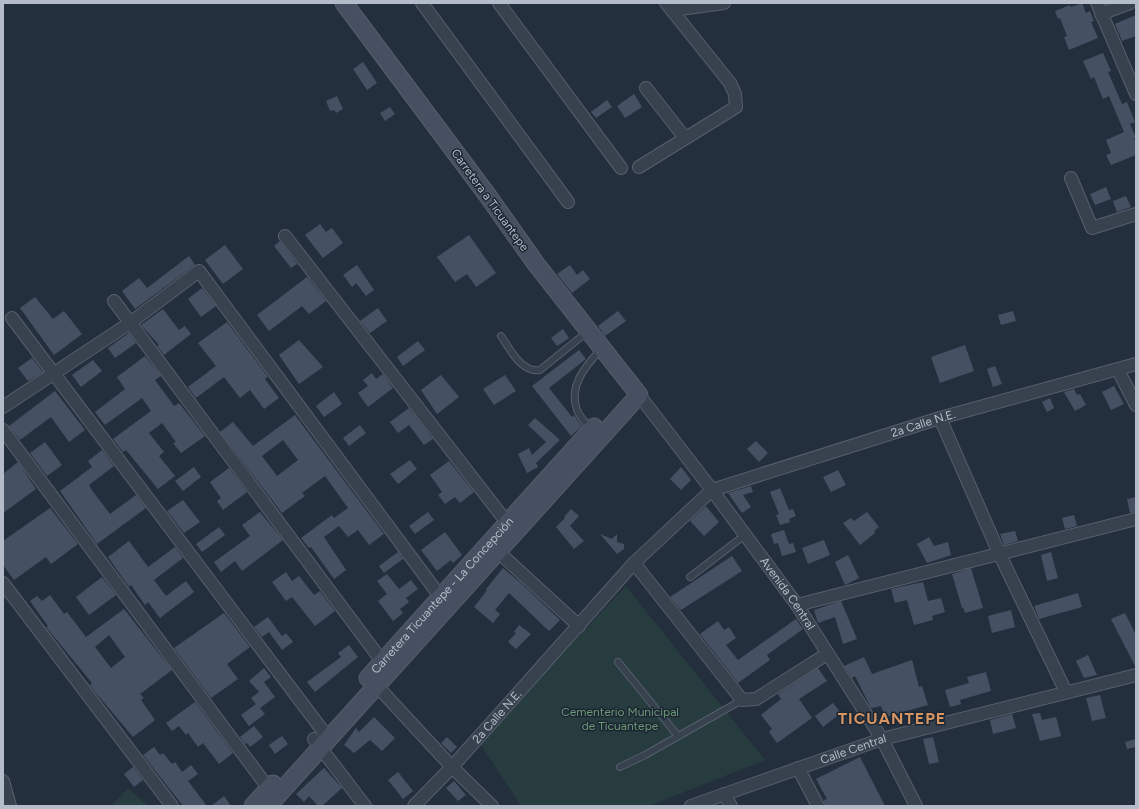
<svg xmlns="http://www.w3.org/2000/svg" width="1139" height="809" viewBox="0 0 1139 809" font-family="Figtree,sans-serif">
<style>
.green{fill:#263c3f}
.building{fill:#455162;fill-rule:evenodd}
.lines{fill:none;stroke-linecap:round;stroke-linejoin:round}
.service-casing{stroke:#565f6c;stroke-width:8}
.minor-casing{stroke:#565f6c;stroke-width:14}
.secondary-casing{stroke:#565f6c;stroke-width:19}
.service{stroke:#38414e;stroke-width:6}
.minor{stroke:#38414e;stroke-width:12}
.secondary{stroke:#465061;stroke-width:17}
.labels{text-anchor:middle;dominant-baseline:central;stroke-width:3;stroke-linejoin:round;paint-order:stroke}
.street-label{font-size:12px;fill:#b4bcc9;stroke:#1d2633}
.park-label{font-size:12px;fill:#6b9a76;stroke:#1d2633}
.district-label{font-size:16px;font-weight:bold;letter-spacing:1px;fill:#d59563;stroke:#1d2633}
</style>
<rect width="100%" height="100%" fill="#242f3e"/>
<g class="green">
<path d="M626,586L765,760L649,806H518L520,804L479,742Z"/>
<path d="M128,788L148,806H111Z"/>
</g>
<g class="building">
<path d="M1082,3L1086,13L1090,11L1094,21L1091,22L1098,38L1069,50L1064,37L1067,36L1060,18L1058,19L1055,11L1070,5L1071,7Z"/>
<path d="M1136,15V36L1122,41L1115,24Z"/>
<path d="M1103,53L1111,71L1108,72L1122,104L1127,102L1135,122L1130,124L1136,138H1134L1136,144V155L1111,165L1106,155L1111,153L1106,140L1124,132L1109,96L1103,99L1094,77L1091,79L1083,61Z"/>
<path d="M363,62L377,83L367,90L353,69Z"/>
<path d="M634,94L642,107L625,118L617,106Z"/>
<path d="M337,96L343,109L336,113L334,110L330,111L326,101Z"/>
<path d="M607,100L612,107L596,118L591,112Z"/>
<path d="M390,107L395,114L385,121L380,113Z"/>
<path d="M1106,187L1111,199L1095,205L1090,194Z"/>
<path d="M1126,196L1131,207L1117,212L1113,201Z"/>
<path d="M320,224L326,232L332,228L343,243L323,258L305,235Z"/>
<path d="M469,235L496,273L476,287L467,274L455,282L437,257Z"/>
<path d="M280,241L297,264L291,268L274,246Z"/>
<path d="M225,245L243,269L223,284L205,260Z"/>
<path d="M189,256L195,265L135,309L122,291L139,278L147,288Z"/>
<path d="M357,265L374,290L366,296L356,283L352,287L343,275Z"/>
<path d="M570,265L577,275L583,270L590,279L572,293L557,274Z"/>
<path d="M307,277L326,301L309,314L302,306L269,331L257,315Z"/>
<path d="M202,288L216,306L201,317L188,299Z"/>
<path d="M35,297L53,319L64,311L82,334L54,355L20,308Z"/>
<path d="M378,308L387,321L370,333L360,321Z"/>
<path d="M163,309L179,330L185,326L191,334L164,355L157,346L159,345L141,325Z"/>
<path d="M618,311L626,321L605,336L598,326Z"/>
<path d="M1013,311L1016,321L1001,325L998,315Z"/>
<path d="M227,322L268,377L265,379L279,398L264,409L250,390L240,398L224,377L196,398L188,387L216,366L198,343Z"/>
<path d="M563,329L569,338L557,346L551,338Z"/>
<path d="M129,333L136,343L115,358L108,348Z"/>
<path d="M299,340L323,367L299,384L279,355Z"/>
<path d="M418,341L425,350L403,366L397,357Z"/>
<path d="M965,345L974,371L940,383L931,357Z"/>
<path d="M579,350L586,359L549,388L572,417L574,415L582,426L571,436L532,386Z"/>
<path d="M145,356L161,376L155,380L174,406L179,403L205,436L181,453L173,443L176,442L162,423L149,433L164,452L159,456L175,476L158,489L126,450L123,452L113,439L151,411L142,398L105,425L95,412L125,389L117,377Z"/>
<path d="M32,358L43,372L28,381L18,368Z"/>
<path d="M93,360L102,371L81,387L72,375Z"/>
<path d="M995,366L1002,384L993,387L987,369Z"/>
<path d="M372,373L376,379L383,374L393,388L368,407L358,393L368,386L363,380Z"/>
<path d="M441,375L459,397L437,414L421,390Z"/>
<path d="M505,375L516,391L494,405L483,389Z"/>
<path d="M1114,386L1124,404L1111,410L1102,392Z"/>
<path d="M1074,389L1077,395L1080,394L1086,405L1075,411L1064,392Z"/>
<path d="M55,391L85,430L69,442L51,417L20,440L9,426Z"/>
<path d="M334,392L342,404L324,417L316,406Z"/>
<path d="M1050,398L1054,408L1047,412L1042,402Z"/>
<path d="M409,408L433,439L424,445L409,425L398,433L390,422Z"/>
<path d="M295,415L384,534L369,545L358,530L348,537L339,526L324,537L346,570L334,579L311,547L309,548L301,538L332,515L334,518L348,508L325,476L302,493L305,496L282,513L220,432L233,422L253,446ZM283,440L298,460L277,476L262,456Z"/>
<path d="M535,418L560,440L536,463L538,467L527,473L518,454L529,448L532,455L546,442L528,425Z"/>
<path d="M360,425L366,433L349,446L343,438Z"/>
<path d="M756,441L768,453L759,462L747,449Z"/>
<path d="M45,442L62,465L47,476L30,453Z"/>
<path d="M102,450L114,466L89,485L91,489L110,514L136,495L146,508L97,544L60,491L92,467L88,461Z"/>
<path d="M410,460L417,469L398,484L390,474Z"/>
<path d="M449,461L474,492L460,503L455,497L445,504L438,495L442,492L430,475Z"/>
<path d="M18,462L36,489L3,513V474Z"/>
<path d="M194,467L201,477L183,491L175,481Z"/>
<path d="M681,467L691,480L681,490L670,479Z"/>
<path d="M229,468L247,492L223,510L217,501L221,498L210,482Z"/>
<path d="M838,470L846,485L831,492L823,477Z"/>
<path d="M751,486L753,492L743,495L751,507L742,513L728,493Z"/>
<path d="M780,488L789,510L793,509L796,516L789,519L790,522L780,525L776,515L779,514L770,492Z"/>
<path d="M1136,497V512L1130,513L1127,499Z"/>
<path d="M183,500L200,522L184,533L167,511Z"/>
<path d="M706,506L719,522L704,536L690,521Z"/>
<path d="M50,508L78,544L51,564L46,557L14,580L3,565V541Z"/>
<path d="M571,509L579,516L570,526L584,541L574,549L556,527L565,518L564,517Z"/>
<path d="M260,512L283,540L242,571L235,561L221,572L214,562L250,536L242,525Z"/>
<path d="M428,512L434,520L415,534L409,526Z"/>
<path d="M867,512L879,527L874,531L875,533L860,545L843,523L851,518L854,521Z"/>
<path d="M1074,515L1077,526L1065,529L1062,518Z"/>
<path d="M219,527L225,535L202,552L196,544Z"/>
<path d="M784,530L789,544L793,543L796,552L782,556L778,543L774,544L771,534Z"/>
<path d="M1015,531L1018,541L1004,545L1000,534Z"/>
<path d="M445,532L462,555L453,563L451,560L437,571L421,550Z"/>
<path d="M600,534L612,539L617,534V542L624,544V549L617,554Z"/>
<path d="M929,537L934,546L948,542L951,555L927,563L917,544Z"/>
<path d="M824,540L830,555L808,564L802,548Z"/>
<path d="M129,541L148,567L175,547L183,558L154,580L166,596L186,581L194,592L160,618L148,602L145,605L131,585L129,587L108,557Z"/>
<path d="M398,552L403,559L384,573L379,566Z"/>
<path d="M1051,552L1058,578L1047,581L1041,555Z"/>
<path d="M848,555L859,578L845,585L835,562Z"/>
<path d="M732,556L742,571L681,610L670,597Z"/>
<path d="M503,568L522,584L560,620L549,631L509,593L495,610L500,614L493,623L474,607L487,590L486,589Z"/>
<path d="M971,568L983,608L965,613L963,607L962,608L952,574Z"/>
<path d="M286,572L292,581L299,576L314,595L320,591L335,611L315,626L292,597L286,601L272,582Z"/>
<path d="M387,574L399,589L411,580L418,589L406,598L409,602L400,609L403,613L393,621L378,601L387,594L377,581Z"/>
<path d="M102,577L116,595L89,615L76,597Z"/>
<path d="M923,582L928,601L941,598L945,612L932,616L933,620L914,625L907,600L895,603L891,589Z"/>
<path d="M1078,593L1082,607L1039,619L1034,606Z"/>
<path d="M50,595L64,614L67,612L86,637L124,609L172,670L140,694L144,698L141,700L155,720L133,737L96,693L90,685L92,683L46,627L48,626L30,601L37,596L42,601ZM109,635L125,657L111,668L95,647Z"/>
<path d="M841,601L857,639L843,644L835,617L818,623L814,610Z"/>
<path d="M1011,610L1015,627L992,633L988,616Z"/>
<path d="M224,613L250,647L227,664L238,679L211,698L174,648Z"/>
<path d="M1125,613L1136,635V668L1111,619Z"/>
<path d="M268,617L282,636L286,633L293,642L282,650L269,632L262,637L254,627Z"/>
<path d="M796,619L803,629L767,655L770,660L738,683L700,634L718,621L724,630L729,627L736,638L726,645L738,660Z"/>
<path d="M519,625L531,634L516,649L508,642L516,633L514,632Z"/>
<path d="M349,645L358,657L315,692L307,682L341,657L338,653Z"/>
<path d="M1088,655L1097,675L1084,678L1076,661Z"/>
<path d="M864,657L872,674L912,660L919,687L922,686L928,705L885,717L881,706L871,708L855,676L852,678L844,666Z"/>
<path d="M264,668L271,677L264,682L275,697L260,708L265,714L249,726L241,715L256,704L251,698L259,692L249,681Z"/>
<path d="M818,668L827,681L799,699L812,718L777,743L769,732L772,729L761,715L781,699L778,694Z"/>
<path d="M986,672L991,691L960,700L961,704L950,707L945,690L969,683L967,677Z"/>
<path d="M1100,695L1106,718L1092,721L1086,698Z"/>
<path d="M195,702L233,753L219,764L203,743L198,747L188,733L186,735L179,726L172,731L166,723Z"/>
<path d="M833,703L841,713L823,727L815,716Z"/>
<path d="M1040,713L1042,720L1056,717L1061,736L1040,741L1032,714Z"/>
<path d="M1012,714L1016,728L993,734L990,720Z"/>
<path d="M374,717L395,738L382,751L370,740L354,753L344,745L356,728L359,732Z"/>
<path d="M254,726L263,737L250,747L247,743L245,744L240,737Z"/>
<path d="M282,736L288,744L275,754L269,745Z"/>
<path d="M447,737L457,747L451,753L441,743Z"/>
<path d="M933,737L939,762L929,764L923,739Z"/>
<path d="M1136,739V747L1127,749L1125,742Z"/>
<path d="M154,747L160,755L163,753L172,764L175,762L182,772L191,765L198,774L188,781L207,806H183L143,755Z"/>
<path d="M860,757L885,806H825L824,800L827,799L816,779Z"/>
<path d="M133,767L143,780L134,787L124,774Z"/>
<path d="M324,768L342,788L322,806H318L309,796L304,802L296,794Z"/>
<path d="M398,772L413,791L403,799L388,780Z"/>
<path d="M454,781L466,795L458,801L446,788Z"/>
<path d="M224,796L231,806H211Z"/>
</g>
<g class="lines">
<g class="service-casing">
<g id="service">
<path d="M501,336C510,349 521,373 540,370L587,332"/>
<path d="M590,429C586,423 580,417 577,410C568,385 586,366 601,349"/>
<path d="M690,577L745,535"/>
<path d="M618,662L678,736"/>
<path d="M620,767L645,755L742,700"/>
</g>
</g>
<g class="minor-casing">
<g id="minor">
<path d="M422,3L568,202"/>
<path d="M499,3L621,168"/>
<path d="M1097,3L1136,94"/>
<path d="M672,10L724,3"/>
<path d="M1101,14L1130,3"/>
<path d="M646,88L685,138"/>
<path d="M639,167L736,107L735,94L730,83L666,3"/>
<path d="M1071,178L1092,228L1136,214"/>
<path d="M285,236L512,529"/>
<path d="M114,301L387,668"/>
<path d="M12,318L329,739"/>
<path d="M1118,370L1136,405"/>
<path id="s1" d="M639,395L712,490L797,605L882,739L916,806"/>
<path d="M3,407L130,323L199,271L445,603"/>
<path d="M940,418L999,553L1066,692"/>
<path d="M3,430L269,789"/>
<path d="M493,547L579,626"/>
<path d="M634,563L742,700L756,699L827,654"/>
<path d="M3,583L172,806"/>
<path d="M797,605L1136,519"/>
<path d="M377,686L452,767L492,806"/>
<path d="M314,739L365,806"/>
<path d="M798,768L818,806"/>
<path d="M3,781L10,806"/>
<path d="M724,794L731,806"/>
<path id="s2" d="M414,806L452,767L634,563L712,490L940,418L1136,364"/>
<path id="s3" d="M691,806L882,739L1136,675"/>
</g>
</g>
<g class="secondary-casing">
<g id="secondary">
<path id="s4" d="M368,678L594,427"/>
<path d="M253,806L273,784"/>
<path d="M268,806L639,395L536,264L488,196L344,3"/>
</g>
</g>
<use href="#service" class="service"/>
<use href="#minor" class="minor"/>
<use href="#secondary" class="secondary"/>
</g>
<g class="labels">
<g class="street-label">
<text transform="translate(490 200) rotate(54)">Carretera a Ticuantepe</text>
<text stroke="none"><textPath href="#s2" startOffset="656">2a Calle N.E.</textPath></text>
<text stroke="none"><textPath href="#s1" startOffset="248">Avenida Central</textPath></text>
<text stroke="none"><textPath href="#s4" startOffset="111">Carretera Ticuantepe - La Concepción</textPath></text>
<text stroke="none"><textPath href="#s2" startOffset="122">2a Calle N.E.</textPath></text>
<text stroke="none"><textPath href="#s3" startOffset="172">Calle Central</textPath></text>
</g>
<g class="park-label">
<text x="620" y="712">Cementerio Municipal<tspan x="620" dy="14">de Ticuantepe</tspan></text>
</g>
<g class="district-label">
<text x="892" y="718">TICUANTEPE</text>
</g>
</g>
<rect width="1139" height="809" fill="none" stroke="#b4bcc9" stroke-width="8"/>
</svg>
